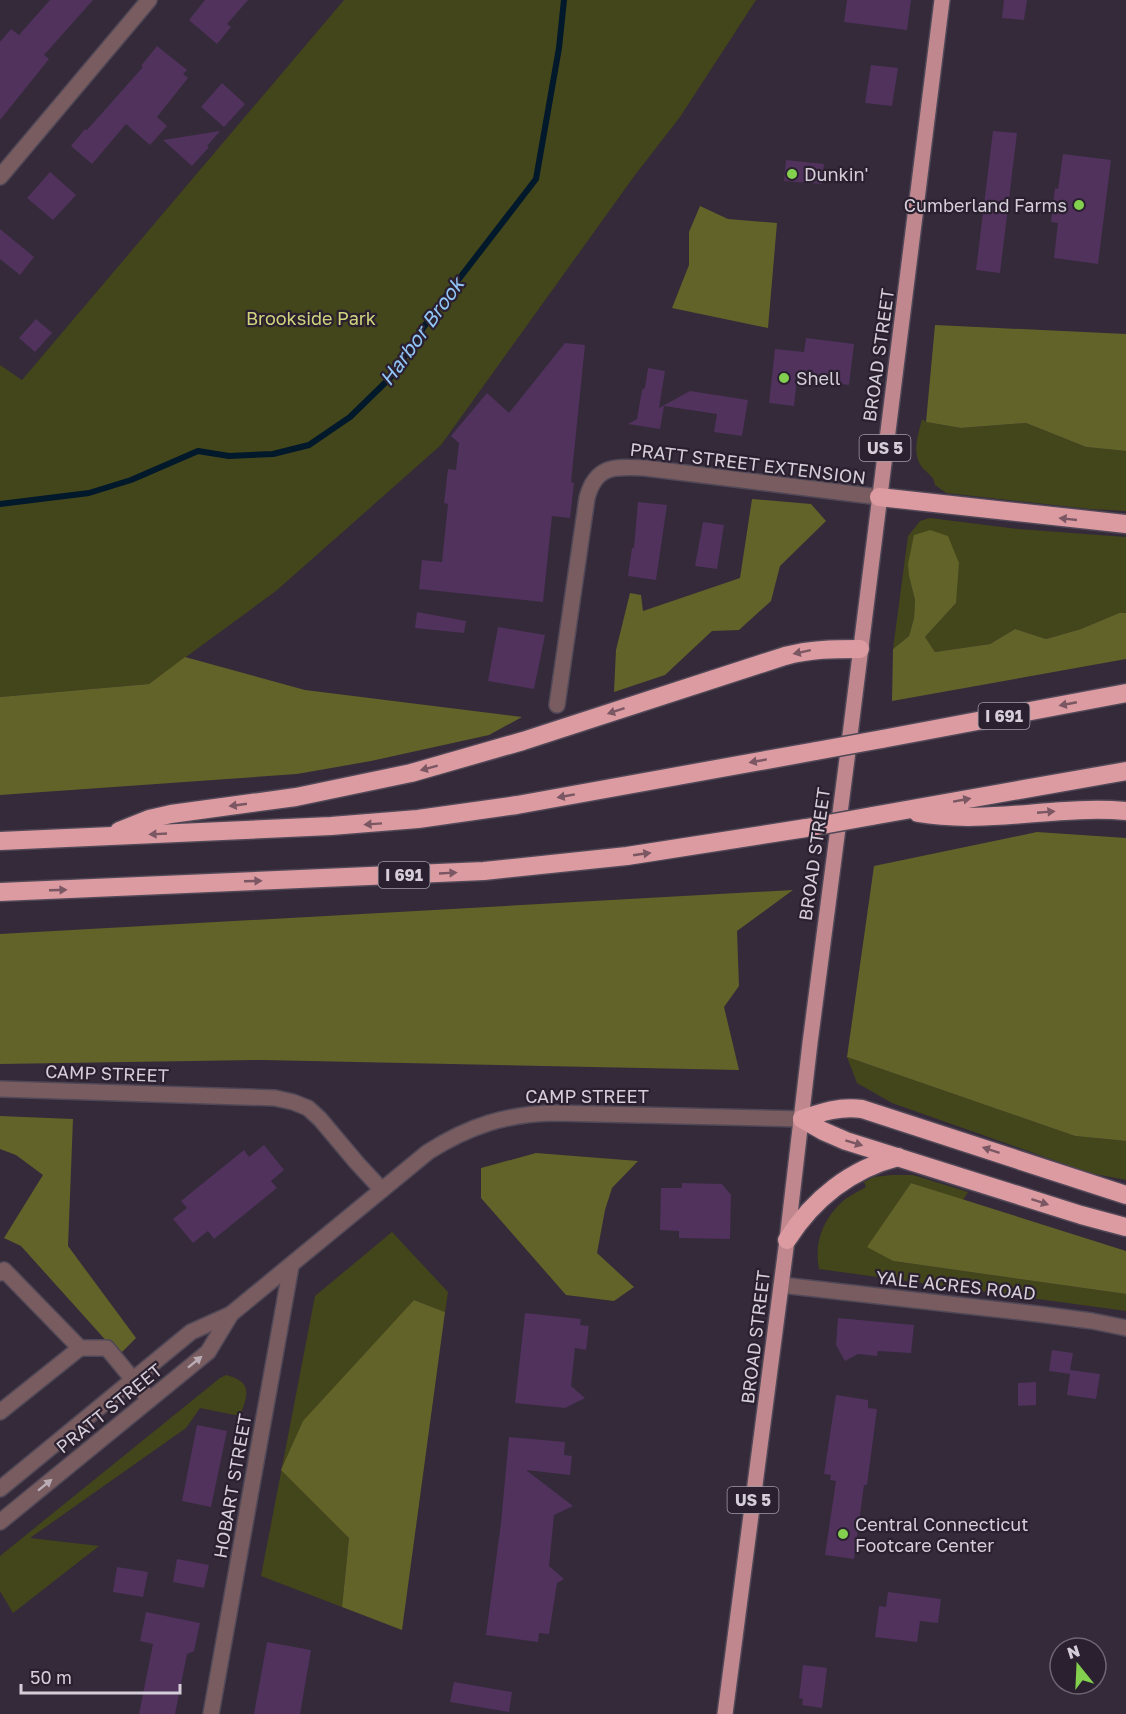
<svg xmlns="http://www.w3.org/2000/svg" width="1126" height="1714" viewBox="0 0 1126 1714" font-family="'Golos Text',sans-serif">
<style>
.green{fill:#43451a}
.forest{fill:#616329}
.lines{fill:none;stroke-linecap:round;stroke-linejoin:round}
.stream{stroke:#02182b;stroke-width:6}
.building{fill:#50325d}
.minor-casing{stroke:#514857;stroke-width:18}
.major-casing{stroke:#514857;stroke-width:18}
.highway-casing{stroke:#514857;stroke-width:21}
.minor{stroke:#785c5f;stroke-width:15}
.major{stroke:#c0888e;stroke-width:15}
.highway{stroke:#dc9aa1;stroke-width:18}
.highway-bridge-casing{stroke:#514857;stroke-width:21;stroke-linecap:butt}
.highway-bridge{stroke:#dc9aa1;stroke-width:18}
.oneway{fill:#7a5763}
.oneway2{fill:#b9acb4}
.poi-dot{fill:#83d04f;stroke:#2a2030;stroke-width:2}
.labels{text-anchor:middle;dominant-baseline:central;stroke-width:4.5;stroke-linejoin:round;paint-order:stroke}
.shield{fill:#2a2030;stroke:#a29aa6;stroke-width:1.5}
.shield-label{font-size:16px;font-weight:bold;fill:#d5ced9}
.poi-label{font-size:18px;fill:#d5ced9;stroke:#2a2030;text-anchor:start}
.park-label{font-size:18px;fill:#d0d57d;stroke:#2a2030}
.street-label{font-size:18px;fill:#d5ced9;stroke:#2a2030}
.water-label{font-size:20px;font-style:italic;fill:#91c6f6;stroke:#2a2030}
</style>
<rect width="100%" height="100%" fill="#342a3a"/>
<g class="green">
<path d="M344,0H756L680,117L635,175L441,445L276,591L149,684L0,697V365L22,380Z"/>
<path d="M922,419L926,422L961,428L1026,423L1086,447L1126,451V511L1090,509L946,493L935,485C934,475 926,473 921,466C912,452 918,435 922,419Z"/>
<path d="M930,518L1019,529L1126,537V613H1119L1081,629L1046,639L1015,629L990,644L935,652L925,637L956,603L909,576L915,600L914,618L909,636L893,649L908,536L920,521Z"/>
<path d="M847,1057L1075,1136L1126,1141V1180L1090,1173L892,1103L857,1083Z"/>
<path d="M892,1175H913L968,1192L963,1200L911,1183L868,1247L893,1261L1126,1294V1311L819,1269C814,1243 822,1221 842,1202C848,1196 858,1192 866,1187L864,1182L874,1177Z"/>
<path d="M392,1232L448,1292L445,1312L414,1300L282,1470L349,1538L342,1607L261,1576L315,1296Z"/>
<path d="M226,1375C253,1382 248,1394 240,1416L200,1408L186,1428L30,1538L99,1546L13,1613L0,1591V1556L220,1378Z"/>
</g>
<g class="forest">
<path d="M700,206L728,219L777,223L768,328L672,308L689,265V232Z"/>
<path d="M935,325L1126,334V451L1086,447L1026,423L961,428L926,422Z"/>
<path d="M752,499L811,504L826,521L780,566L771,601L739,630L712,631L665,675L614,692L616,650L630,593L641,595L643,611L740,578Z"/>
<path d="M930,530L948,536L959,563L956,603L925,637L935,652L990,644L1015,629L1046,639L1081,629L1119,613H1126V659L892,701L893,649L909,636L914,618L915,600L909,576L908,564L914,535Z"/>
<path d="M185,657L305,690L522,717L489,735L371,761L297,774L0,795V697L149,684Z"/>
<path d="M1037,832L1126,838V1141L1075,1136L847,1057L874,866Z"/>
<path d="M793,890L737,931L739,986L724,1007L739,1070L262,1060L0,1064V934Z"/>
<path d="M0,1116L73,1119L68,1246L136,1338L119,1355L21,1246L4,1238L43,1175L16,1155L0,1149Z"/>
<path d="M536,1153L638,1161L612,1188L605,1210L597,1253L634,1287L614,1301L566,1295L481,1198V1168Z"/>
<path d="M911,1183L1126,1251V1294L893,1261L867,1247Z"/>
<path d="M414,1300L445,1312L402,1630L342,1607L349,1538L281,1470L303,1421Z"/>
</g>
<g class="lines">
<path class="stream" d="M0,504L89,493L131,480L198,451L229,456L273,454L309,445L350,417L390,378L435,310L536,179L559,48L564,0"/>
</g>
<g class="building">
<path d="M50,0H93L44,55L49,59L0,120V42L11,29L19,35Z"/>
<path d="M205,0H248L227,24L231,27L217,44L189,20Z"/>
<path d="M847,0H911L907,30L844,22Z"/>
<path d="M1004,0H1027L1024,20L1002,18Z"/>
<path d="M157,46L187,70L183,74L188,78L157,117L167,126L150,145L126,124L92,164L71,146L85,129L87,130L143,67L141,66Z"/>
<path d="M871,65L898,68L892,106L865,103Z"/>
<path d="M222,83L245,104L224,127L201,107Z"/>
<path d="M220,131L207,146L209,147L192,166L163,140Z"/>
<path d="M993,131L1017,133L1000,273L976,270Z"/>
<path d="M1063,154L1111,160L1098,264L1054,258L1058,223L1051,222L1055,188L1058,189Z"/>
<path d="M786,160L824,164L822,184L784,181Z"/>
<path d="M50,172L76,195L53,220L27,198Z"/>
<path d="M0,229L34,257L20,275L0,259Z"/>
<path d="M36,319L52,333L35,352L19,338Z"/>
<path d="M806,338L854,344L849,385L797,378L794,406L769,403L775,349L804,352Z"/>
<path d="M565,343L585,345L571,482L574,483L570,518L552,516L543,602L419,589L422,560L442,562L448,504L444,503L448,469L456,470L459,443L451,436L487,393L509,413Z"/>
<path d="M648,368L665,371L659,408L690,391L748,400L742,436L714,432L717,414L664,406L660,429L628,424L637,419L642,390L645,388Z"/>
<path d="M638,502L667,505L656,580L628,576L632,548H634Z"/>
<path d="M703,522L724,525L717,569L695,566Z"/>
<path d="M417,612L466,621L464,633L415,628Z"/>
<path d="M498,627L545,635L534,689L488,681Z"/>
<path d="M264,1145L284,1170L271,1181L277,1188L214,1239L208,1231L193,1243L173,1219L187,1208L181,1201L244,1150L249,1157Z"/>
<path d="M682,1183L722,1184L731,1195L730,1239L679,1238V1231L660,1230L661,1188H682Z"/>
<path d="M525,1313L581,1319L580,1325L589,1326L586,1350L575,1348L571,1386L585,1398L565,1408L515,1403Z"/>
<path d="M838,1318L914,1325L911,1353L878,1351L877,1356L858,1354L845,1361L836,1345Z"/>
<path d="M1052,1350L1073,1353L1070,1370L1100,1374L1096,1399L1067,1395L1070,1374L1049,1371Z"/>
<path d="M1036,1382V1405L1018,1406V1383Z"/>
<path d="M836,1395L868,1400V1408L877,1409L867,1485H864L854,1559L825,1555L836,1481L830,1480L831,1475L824,1474Z"/>
<path d="M197,1425L227,1431L211,1507L182,1501Z"/>
<path d="M509,1437L565,1442L564,1455L572,1456L570,1475L526,1470L573,1506L554,1515L549,1566L564,1579L557,1583L549,1634L539,1633L538,1642L486,1635L501,1523Z"/>
<path d="M177,1559L209,1565L204,1588L173,1582Z"/>
<path d="M117,1567L148,1572L143,1597L113,1592Z"/>
<path d="M888,1592L941,1599L938,1623L920,1621L917,1642L875,1637L879,1606L886,1607Z"/>
<path d="M146,1612L200,1623L194,1651L187,1654L175,1714H139L153,1644L140,1641Z"/>
<path d="M267,1642L311,1650L300,1714H254Z"/>
<path d="M803,1665L827,1668L822,1708L802,1705L803,1699L799,1698Z"/>
<path d="M454,1682L512,1692L509,1712L450,1702Z"/>
</g>
<g class="lines">
<g class="minor-casing">
<g id="minor">
<path d="M0,177L149,0"/>
<path d="M557,705L587,498C596,464 616,467 645,468L879,497"/>
<path d="M0,1089L275,1098L293,1102L308,1108L320,1119L357,1163L382,1190"/>
<path d="M0,1273L4,1270L80,1348L0,1412"/>
<path d="M781,1285L1038,1314L1092,1321L1126,1328"/>
<path d="M80,1348H107L149,1399"/>
<path d="M0,1489L191,1332L231,1314L428,1152C469,1126 506,1114 554,1113L802,1119"/>
<path d="M0,1522L208,1352L231,1314"/>
<path d="M211,1714L291,1266"/>
</g>
</g>
<g class="major-casing">
<path id="major" d="M725,1714L787,1240L810,1043L847,759L942,0"/>
</g>
<g class="highway-casing">
<g id="highway">
<path d="M879,497L1126,524"/>
<path d="M882,739L1126,693"/>
<path d="M918,813C988,825 1056,805 1126,811"/>
<path d="M872,816L1126,771"/>
<path d="M119,831L149,819L171,814L296,797L411,773L523,741L785,656C811,649 834,649 860,649"/>
<path d="M0,841L331,826L418,819L517,805L816,751"/>
<path d="M0,892L484,871L627,856L806,828"/>
<path d="M802,1119L823,1131L846,1141L1081,1215L1126,1227"/>
<path d="M802,1119C822,1112 840,1106 862,1109L1126,1195"/>
<path d="M787,1240C813,1199 851,1169 898,1157"/>
</g>
</g>
<use href="#minor" class="minor"/>
<use href="#major" class="major"/>
<use href="#highway" class="highway"/>
<g class="highway-bridge-casing">
<g id="highway-bridge">
<path d="M816,751L882,739"/>
<path d="M806,828L872,816"/>
</g>
</g>
<use href="#highway-bridge" class="highway-bridge"/>
</g>
<defs><path id="oneway-solid" d="M-6-.8H1V-3.2L6.5 0L1 3.2V.8H-6Z" transform="scale(1.5)"/></defs>
<g class="oneway">
<use href="#oneway-solid" transform="translate(1068 519) rotate(-174)"/>
<use href="#oneway-solid" transform="translate(802 652) rotate(168)"/>
<use href="#oneway-solid" transform="translate(1068 704) rotate(169)"/>
<use href="#oneway-solid" transform="translate(616 711) rotate(162)"/>
<use href="#oneway-solid" transform="translate(758 761) rotate(170)"/>
<use href="#oneway-solid" transform="translate(429 768) rotate(165)"/>
<use href="#oneway-solid" transform="translate(566 796) rotate(170)"/>
<use href="#oneway-solid" transform="translate(962 800) rotate(-10)"/>
<use href="#oneway-solid" transform="translate(238 805) rotate(172)"/>
<use href="#oneway-solid" transform="translate(1046 812) rotate(-5)"/>
<use href="#oneway-solid" transform="translate(373 824) rotate(176)"/>
<use href="#oneway-solid" transform="translate(158 834) rotate(177)"/>
<use href="#oneway-solid" transform="translate(642 854) rotate(-8)"/>
<use href="#oneway-solid" transform="translate(448 873) rotate(-3)"/>
<use href="#oneway-solid" transform="translate(253 881) rotate(-2)"/>
<use href="#oneway-solid" transform="translate(58 890) rotate(-2)"/>
<use href="#oneway-solid" transform="translate(854 1143) rotate(17)"/>
<use href="#oneway-solid" transform="translate(991 1150) rotate(-162)"/>
<use href="#oneway-solid" transform="translate(1040 1202) rotate(18)"/>
</g>
<g class="oneway2">
<use href="#oneway-solid" transform="translate(195 1362) rotate(-39)"/>
<use href="#oneway-solid" transform="translate(45 1485) rotate(-39)"/>
</g>
<g class="poi-dot">
<circle cx="792" cy="174" r="6"/>
<circle cx="1079" cy="205" r="6"/>
<circle cx="784" cy="378" r="6"/>
<circle cx="843" cy="1534" r="6"/>
</g>
<g class="labels">
<g class="shield">
<rect x="859.5" y="435" width="51" height="26" rx="4.5"/>
<rect x="978.5" y="703" width="51" height="26" rx="4.5"/>
<rect x="378.5" y="862" width="51" height="26" rx="4.5"/>
<rect x="727.5" y="1487" width="51" height="26" rx="4.5"/>
</g>
<g class="shield-label">
<text x="885" y="448">US 5</text>
<text x="1004" y="716">I 691</text>
<text x="404" y="875">I 691</text>
<text x="753" y="1500">US 5</text>
</g>
<g class="poi-label">
<text x="804" y="174">Dunkin'</text>
<text x="1067" y="205" text-anchor="end">Cumberland Farms</text>
<text x="796" y="378">Shell</text>
<text x="855" y="1524">Central Connecticut<tspan x="855" dy="21">Footcare Center</tspan></text>
</g>
<g class="park-label">
<text x="311" y="318">Brookside Park</text>
</g>
<g class="street-label">
<text transform="translate(878 355) rotate(-82)">BROAD STREET</text>
<text transform="translate(748 463) rotate(7)">PRATT STREET EXTENSION</text>
<text transform="translate(814 854) rotate(-82)">BROAD STREET</text>
<text transform="translate(107 1073) rotate(2)">CAMP STREET</text>
<text x="587" y="1096">CAMP STREET</text>
<text transform="translate(956 1285) rotate(6)">YALE ACRES ROAD</text>
<text transform="translate(755 1337) rotate(-83)">BROAD STREET</text>
<text transform="translate(109 1408) rotate(-39)">PRATT STREET</text>
<text transform="translate(232 1486) rotate(-80)">HOBART STREET</text>
</g>
<g class="water-label">
<text transform="translate(421 331) rotate(-54)">Harbor Brook</text>
</g>
</g>
<g transform="translate(1078 1666) rotate(342)"><circle r="28" fill="#2a2030" stroke="#6e6674" stroke-width="1.5"/>
<path d="M0-4.5L10 22L0 15L-10 22Z" fill="#83d04f"/>
<text y="-9" font-size="16" font-weight="bold" text-anchor="middle" fill="#d5ced9">N</text>
</g>
<path d="M21 1684v9h159v-9" fill="none" stroke="#d5ced9" stroke-width="3"/>
<text x="30" y="1684" font-size="18" fill="#d5ced9" stroke="#2a2030" stroke-width="4.5" paint-order="stroke">50 m</text>
</svg>
